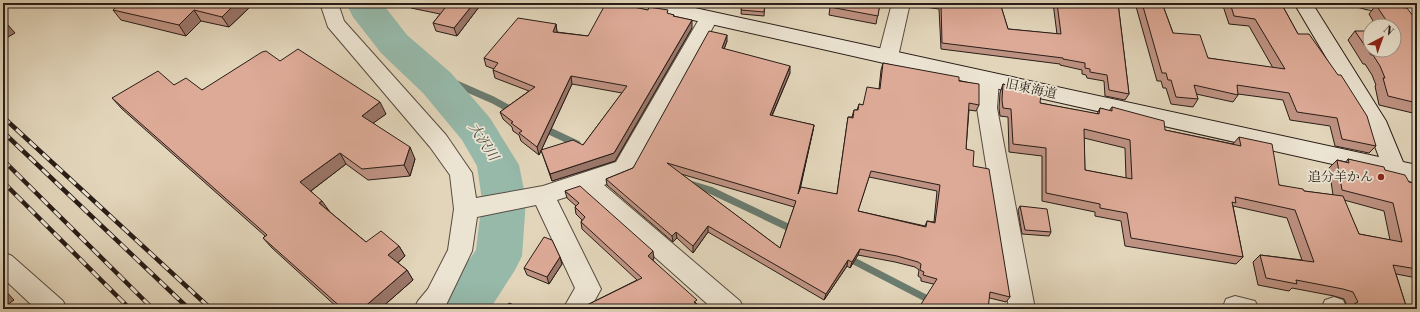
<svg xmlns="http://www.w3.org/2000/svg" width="1420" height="312" viewBox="0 0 1420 312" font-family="'Libre Bodoni','Noto Serif JP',serif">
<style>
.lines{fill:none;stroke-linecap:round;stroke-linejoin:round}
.stream{stroke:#6a7b6f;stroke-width:7}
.river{fill:#96b9aa;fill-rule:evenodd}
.street-casing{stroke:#574b40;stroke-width:2}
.secondary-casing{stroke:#291d17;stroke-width:2}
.street{fill:#ece4d2;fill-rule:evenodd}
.secondary{fill:#ece4d2;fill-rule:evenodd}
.rail-casing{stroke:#291d17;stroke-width:4.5}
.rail{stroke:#ece4d2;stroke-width:3;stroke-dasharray:9;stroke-linecap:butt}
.wall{fill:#be9282;stroke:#291d17;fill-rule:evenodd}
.shaded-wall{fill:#9b776a;stroke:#291d17}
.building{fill:#ddaa97;stroke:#291d17;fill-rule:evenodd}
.poi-dot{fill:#8f2418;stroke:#ece4d2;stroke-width:1.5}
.labels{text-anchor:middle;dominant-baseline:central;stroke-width:3.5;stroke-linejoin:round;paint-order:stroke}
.street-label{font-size:13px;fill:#291d17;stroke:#ece4d2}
.poi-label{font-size:13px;fill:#291d17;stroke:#ece4d2;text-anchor:end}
.water-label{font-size:14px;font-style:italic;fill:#4a4c43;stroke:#ece4d2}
</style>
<rect width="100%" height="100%" fill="#e2d5ba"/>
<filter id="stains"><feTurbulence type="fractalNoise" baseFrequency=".005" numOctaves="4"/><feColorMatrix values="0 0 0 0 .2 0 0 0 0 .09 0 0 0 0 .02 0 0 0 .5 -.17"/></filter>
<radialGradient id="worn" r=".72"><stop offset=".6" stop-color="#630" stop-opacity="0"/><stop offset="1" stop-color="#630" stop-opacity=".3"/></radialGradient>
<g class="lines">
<g class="stream">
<path d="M422,69L493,100L515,112"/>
<path d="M543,128L577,144"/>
<path d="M690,184L710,190L796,231"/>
<path d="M846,257L947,309"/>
</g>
<path class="river" d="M346,3H382L407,35L451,73L490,118L519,165L526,200L522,256L515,270L490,309H438L445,294L476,250L482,200L477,166L462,140L423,93L381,53L353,17Z"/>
<g class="street-casing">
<g id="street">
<path d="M320,3H338L344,21L446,135L472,173L476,198L543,186L616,162L702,14L709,12L716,14L718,18L632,174L604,185L740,301L744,309H713L582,192L557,200L601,289L590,309H563L575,288L536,205L477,217L472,251L446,305L443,309H414L418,301L428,289L448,250L454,209L450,175L430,147L328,27Z"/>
<path d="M892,3H910L898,57L895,62L888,64L881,62L878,57Z"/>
<path d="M989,73L996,75L999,80L997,108L1035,309H1009L977,108L979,80L982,75Z"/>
<path d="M3,252L12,256L63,301L67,309H36L3,278Z"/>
<path d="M1235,296L1255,301L1259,309H1222L1226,299Z"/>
<path d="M1334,297L1343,300L1347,309H1321L1325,300Z"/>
</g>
</g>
<g class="secondary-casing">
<g id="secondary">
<path d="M635,3H672L1379,157L1368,128L1294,3H1312L1386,121L1403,162L1417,165V183L644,9L637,7Z"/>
<path d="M1357,3H1401L1417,6V18L1366,9L1359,7Z"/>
</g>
</g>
<use href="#street" class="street"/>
<use href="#secondary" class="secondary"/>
<g class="rail-casing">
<g id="rail">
<path d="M3,117L211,309"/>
<path d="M3,132L189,309"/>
<path d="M3,160L153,309"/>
<path d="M3,182L130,309"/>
</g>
</g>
<use href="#rail" class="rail"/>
</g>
<g class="wall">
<path d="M120,3H246L249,8L229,27L201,21L186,36L121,20L113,10Z"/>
<path d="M409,3H482L457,36L436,31L433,23L440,14L411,8Z"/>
<path d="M742,3H765L764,16L741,14Z"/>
<path d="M880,3L876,24L829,15L830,7Z"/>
<path d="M910,3H1000L1008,29L1057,34L1053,3H1118L1129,94L1125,100L1105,96L1104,81L1087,78L1086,75L1082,74V70L1060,65V64L941,49L939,9L911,5Z"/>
<path d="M1135,3H1162L1173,33L1208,58L1273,68L1249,26L1229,24L1222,3H1281L1298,34L1376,146L1369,153L1335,146L1330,126L1290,120L1283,100L1238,94V95L1233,102L1196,94L1198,99L1193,107L1171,104L1166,88H1163L1161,81H1157Z"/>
<path d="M1376,5L1417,16V114L1379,105L1375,86L1376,85L1372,75L1365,64H1363L1348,40L1355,31L1394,50V26H1376L1369,14Z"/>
<path d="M648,10L674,15V17L692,28L615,161L552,181L541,150L583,145L622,93L572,84L539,155L521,141L519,135L513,131L512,127L503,119L500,112L529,91L495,78L493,70L494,69L486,66L484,58L556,24L557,32L588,36Z"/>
<path d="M727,41L724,49L790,73L772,116L814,125L800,190L837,194L848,117H852L854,110H857L859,104L863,105L879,89L881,70L883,63L959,81L979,105L976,111L969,110L966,149L973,166L1010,297L1006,302L921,281V278L918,276L919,270L915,267L895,262L858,255L850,268L847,266L824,300L708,232L693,253L677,238L673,242L607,185L606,179L633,168ZM681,174L794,207L780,248ZM869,177L937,191L934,222L927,221L925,226L858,211Z"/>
<path d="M280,61L386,114L373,123L415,159L410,176L368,180L346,164L311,191L330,212L366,242L399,246L405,256L398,263L407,270L413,280L380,309H339L272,248L263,238L265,236L122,109L112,98L174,85L202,90Z"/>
<path d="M1003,84L1040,103L1097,114L1100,108L1109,111L1112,107L1165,130L1233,144L1239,137L1279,185L1304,191L1333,195L1329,168L1337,160L1346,162L1348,159L1385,170L1409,182L1417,184V278L1396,274L1407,309H1346L1348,308L1344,299L1334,296L1292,288L1289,291L1258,285L1253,262L1260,255L1302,260L1287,218L1233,206L1243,257L1236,264L1125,246L1121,221L1095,216V212L1042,201V156L1009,152L1008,117L1000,116L999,108L1000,93ZM1084,138L1125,148L1126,178L1085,170ZM1344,200L1384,211L1390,240L1359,234Z"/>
<path d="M565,191L654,258L653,260L702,309H586L585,306L637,280L582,229L581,222L582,220L576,214L575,207L576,206L567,198Z"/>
<path d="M1020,206L1051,232L1049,236L1022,234L1018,210Z"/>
<path d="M560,257L562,264L549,284L527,275L524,268Z"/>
</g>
<g class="shaded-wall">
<path d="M236,3H246L249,8L229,27L222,17Z"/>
<path d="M474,3H482L457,36L454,28Z"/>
<path d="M194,10L201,21L186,36L179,25Z"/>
<path d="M692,20V28L615,161L552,181L550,174L614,153Z"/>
<path d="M556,24L557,32L555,39L553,32Z"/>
<path d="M8,25L15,33L3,40V27Z"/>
<path d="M727,35V41L722,55V48Z"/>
<path d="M790,66V73L769,122L770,115Z"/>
<path d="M571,76L572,84L539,155L537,147Z"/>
<path d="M380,102L386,114L368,127L362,116Z"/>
<path d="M814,125L813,131L797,201L798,194Z"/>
<path d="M410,147L415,159L410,176L404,165Z"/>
<path d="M340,153L346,164L308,193L300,182Z"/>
<path d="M322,201L330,212L319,203Z"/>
<path d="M708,226V232L693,253V246Z"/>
<path d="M676,232L677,238L673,242L672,236Z"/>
<path d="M399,246L405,256L395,265L388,255Z"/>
<path d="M860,249L858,255L850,268L852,262Z"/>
<path d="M653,251L654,258L649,263L648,256Z"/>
<path d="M560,257L562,264L549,284L547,277Z"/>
<path d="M848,260L847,266L824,300L826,294Z"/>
<path d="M407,270L413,280L380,309H362Z"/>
<path d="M3,288L14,300L3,308Z"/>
</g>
<g class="building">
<path d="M120,3H236L222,17L194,10L179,25L113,10Z"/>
<path d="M423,3H474L454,28L433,23L445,8Z"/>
<path d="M606,3H615L648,10L649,7L668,10L667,13L674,15L673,16L692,20L614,153L550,174L541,150L573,140L583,145L627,86L571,76L537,147L519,133L522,131L511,123L513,122L500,112L535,87L493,70L498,63L484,58L518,18L556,24L553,32L588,36Z"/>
<path d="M742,3H765L764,12L741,10Z"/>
<path d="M831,3H880L878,16L830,7Z"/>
<path d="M941,3H1000L1008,29L1061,34L1057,3H1118L1129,94L1109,90L1107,75L1090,72V69L1085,68V63L1063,59V58L942,43Z"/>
<path d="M1142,3H1162L1173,33L1200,35L1208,58L1285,69L1255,19L1234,16L1230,3H1281L1298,34H1309L1338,75H1341L1367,116L1376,146L1342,139L1337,118L1297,112L1289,93L1237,85L1238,95L1194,85L1198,99L1176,97L1171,80H1168L1166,73H1162Z"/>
<path d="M1376,5L1407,8L1413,16H1417V103L1388,96L1383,78H1385L1380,66L1373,55H1371L1355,31H1370V50H1394V26H1390Z"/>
<path d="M3,21L8,25L3,27Z"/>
<path d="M709,31L727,35L722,48L790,66L770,115L814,125L798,194L801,187L837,194L848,117L853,118L854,110H858L859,104L863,105L867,87L880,89L883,63L959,77V81L979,84V105L969,103L966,149L974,151L973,166L989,169L1010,297L990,292L988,309H918L937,279L923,275L924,272L920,270L921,264L918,262L897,256L860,249L852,262L848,260L826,294L708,226L693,246L676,232L672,236L606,179L633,168ZM667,163L796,201L780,248ZM871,171L940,185L935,223L927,221L926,227L858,211Z"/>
<path d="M298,49L380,102L362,116L410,147L404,165L362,169L340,153L300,182L322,201L319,203L366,242L381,231L399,246L388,255L407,270L362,309H343L263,238L267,235L112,98L158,71L174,85L186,78L202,90L262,52L266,51L280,61Z"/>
<path d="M1003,84L1041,94L1040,103L1099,114L1100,108L1112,111V107L1164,121L1165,130L1241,146L1239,137L1272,144L1279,185L1303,189L1304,191L1343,196L1359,234L1402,242L1393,203L1342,190L1337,160L1349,163L1348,159L1384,167L1385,170L1405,175L1409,182L1417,184V269L1393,265L1407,309H1380L1354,304L1358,302L1353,292L1343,289L1296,280L1297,284L1266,278L1260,255L1314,262L1295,210L1235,197L1236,203L1232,202L1243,257L1131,238L1127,213L1100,208V204L1046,193V148L1013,144L1011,109L1003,108L1002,100ZM1084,129L1130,140L1132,179L1085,170Z"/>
<path d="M580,186L653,251L648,256L697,300L694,302L702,309H586L585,306L642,278L581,222L585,217L575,207L579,203L565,191Z"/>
<path d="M1020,206L1047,209L1051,232L1025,230Z"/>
<path d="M544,237L552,240L560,257L547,277L524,268Z"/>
<path d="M3,291L6,294L3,296Z"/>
<path d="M509,303L524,309H505Z"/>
</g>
<circle class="poi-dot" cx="1381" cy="177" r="4"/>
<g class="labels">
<g class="street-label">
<text transform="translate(1031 89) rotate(12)">旧東海道</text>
</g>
<g class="poi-label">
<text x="1373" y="177">追分羊かん</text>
</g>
<g class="water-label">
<text transform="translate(483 142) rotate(57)">大沢川</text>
</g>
</g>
<rect width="1420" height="312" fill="none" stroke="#e2d5ba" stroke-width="16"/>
<rect x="4" y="4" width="1412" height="304" fill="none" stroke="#291d17" stroke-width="2"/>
<rect x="8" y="8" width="1404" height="296" fill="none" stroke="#291d17"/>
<g transform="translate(1382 38) rotate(41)"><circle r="19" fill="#ece4d2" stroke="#9e9487"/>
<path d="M0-3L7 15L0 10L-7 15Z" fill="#8f2418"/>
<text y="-6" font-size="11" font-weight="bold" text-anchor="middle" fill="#291d17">N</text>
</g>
<rect width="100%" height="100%" filter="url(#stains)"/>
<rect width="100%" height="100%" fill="url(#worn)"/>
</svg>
